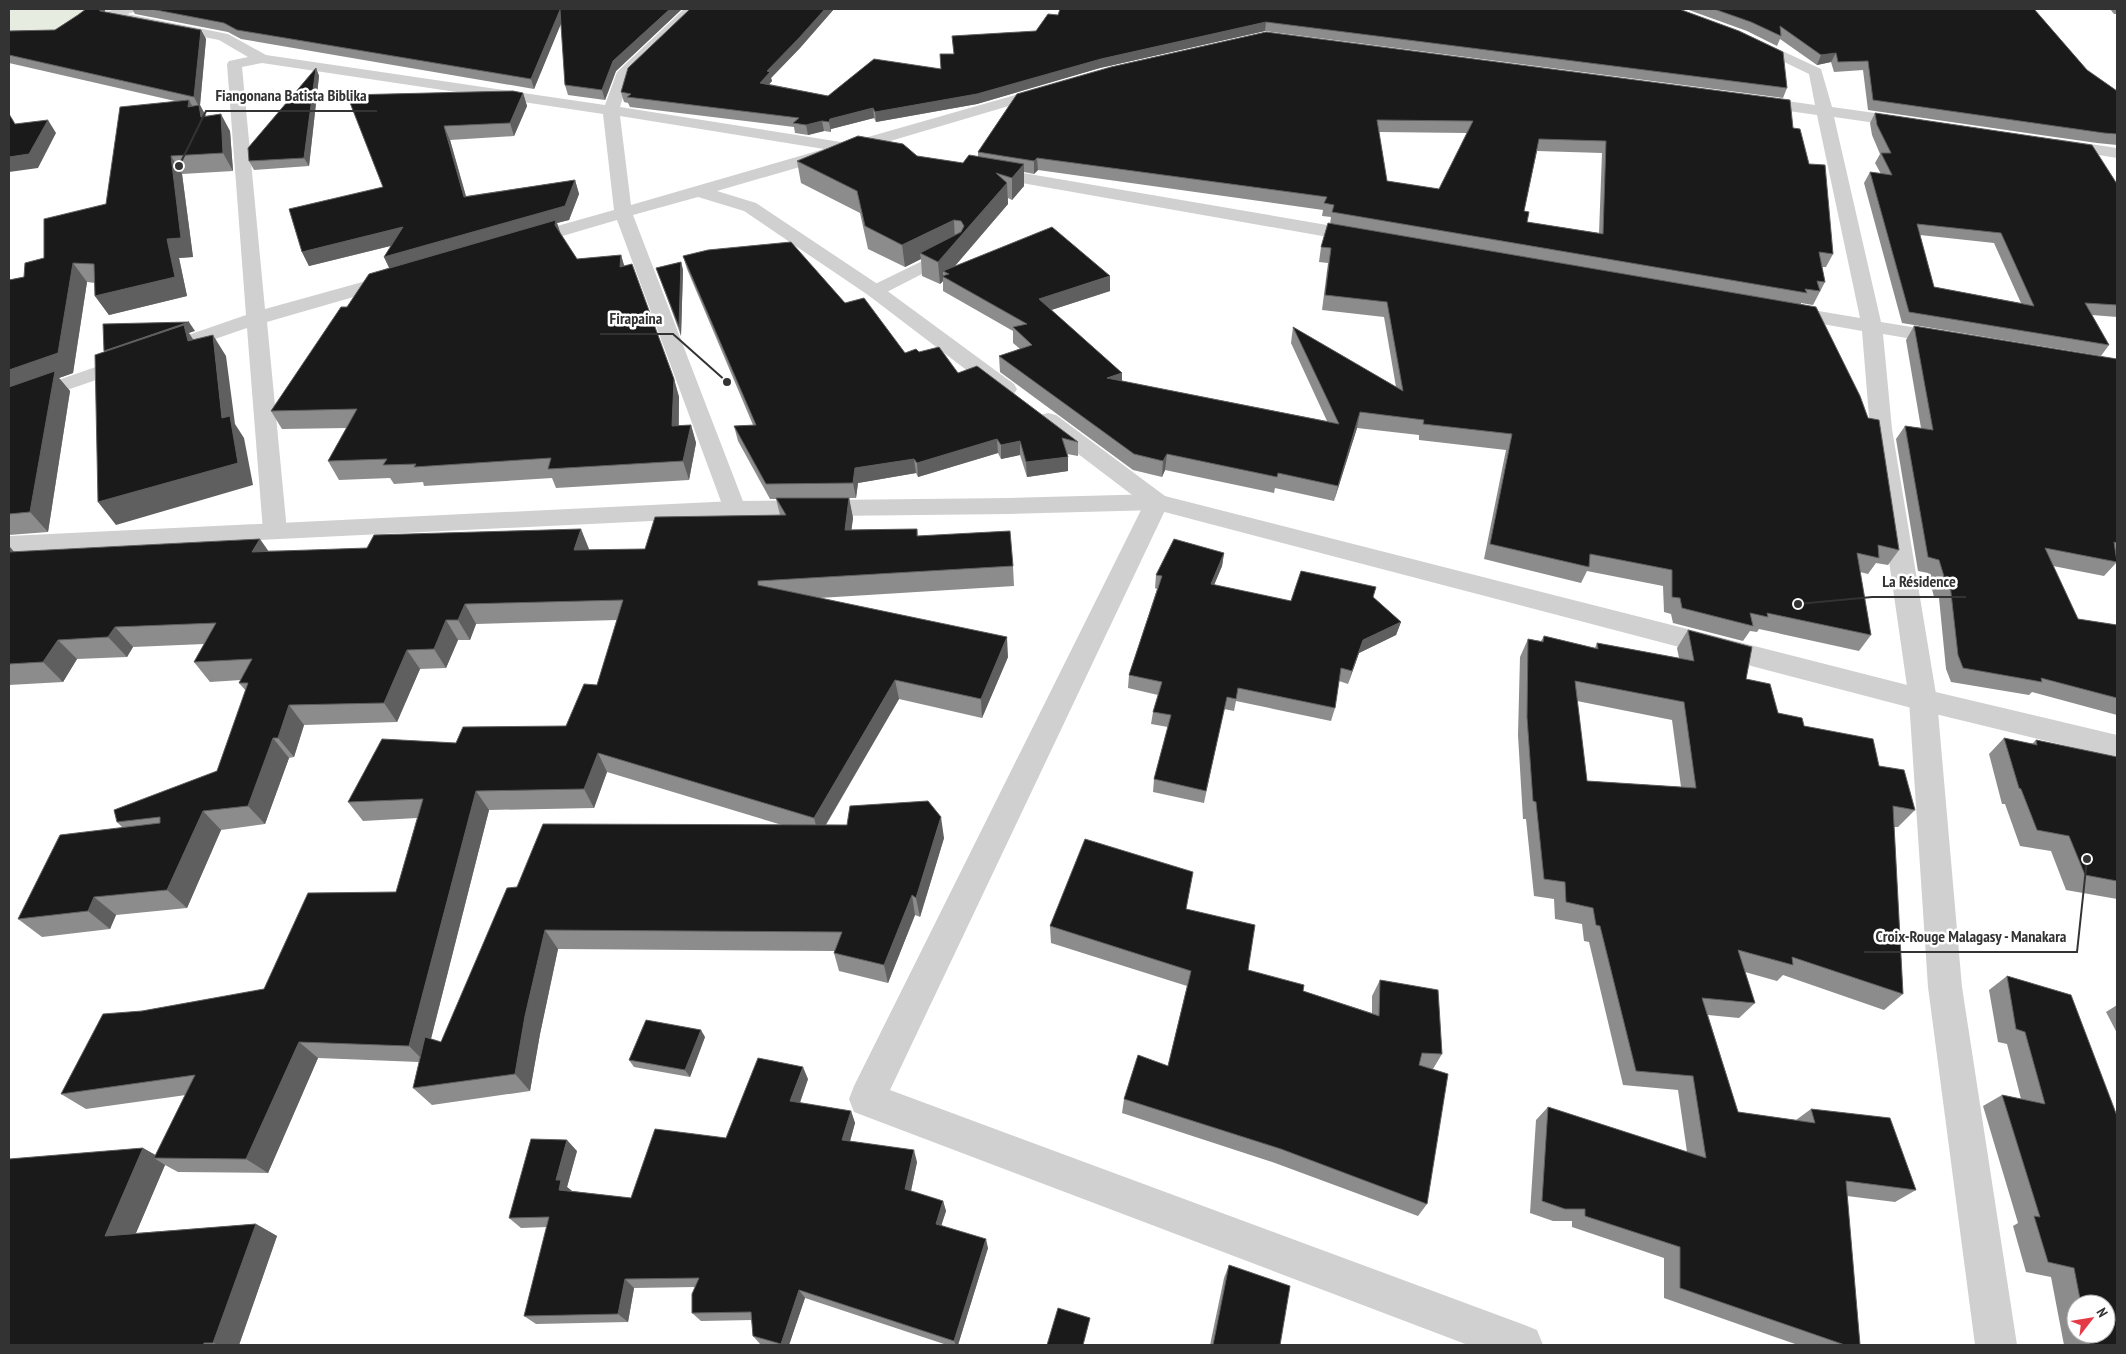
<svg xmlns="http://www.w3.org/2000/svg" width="2126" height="1354" viewBox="0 0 2126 1354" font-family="'PT Sans Narrow',sans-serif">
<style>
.green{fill:#e6ecdf}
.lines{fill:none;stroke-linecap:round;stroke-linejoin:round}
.service{fill:#d0d0d0;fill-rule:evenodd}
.minor{fill:#d0d0d0;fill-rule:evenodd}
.tertiary{fill:#d0d0d0;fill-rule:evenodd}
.wall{fill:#8c8c8c;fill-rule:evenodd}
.shaded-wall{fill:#5f5f5f}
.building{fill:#1a1a1a;stroke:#5f5f5f;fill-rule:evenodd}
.leader{fill:none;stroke:#333;stroke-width:2}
.callout-dot{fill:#333;stroke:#fff;stroke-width:2}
.callout-label{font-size:16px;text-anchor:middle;font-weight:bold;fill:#333;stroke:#fff;stroke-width:5;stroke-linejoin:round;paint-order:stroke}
</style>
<rect width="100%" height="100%" fill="#fff"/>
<path class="green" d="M9,9H123L50,34L9,36Z"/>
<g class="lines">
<path class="service" d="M951,247L957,248L959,252L957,256L881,295L875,296L869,295L866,291L869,287Z"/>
<g class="minor">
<path d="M116,9H136L134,12L127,14L228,34L266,55L605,105L617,72L684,9H699L629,77L620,107L847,143L1043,87H1053L1056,90L1053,93L870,147L878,148L880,152L878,156L872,157L848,153L717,191L756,203L882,287L1014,384L1017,389L1014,394L1006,395L998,394L868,295L744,211L698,197L633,215L746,509L742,515L734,517L726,515L617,220L525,247L518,245L516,241L518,237L614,210L603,114L262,63L242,67L265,309L395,273L402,275L405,279L402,283L267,322L287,531L284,537L275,539L266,537L263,531L247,328L9,410V397L246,315L227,64L229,61L248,57L219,40L106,18L104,15L106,12ZM620,116L824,149L631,205Z"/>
<path d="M1750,36L1821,69L1832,107L1911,118L1917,120L1919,123L1917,126L1911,128L1834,117L1881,322L1948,333L1955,335L1958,339L1955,343L1948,345L1883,334L1892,429L1937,700L1962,987L2017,1345H1975L1928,987L1909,700L1870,429L1862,331L1783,317L1776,315L1773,311L1776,307L1783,305L1860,318L1817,115L1753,106L1747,104L1745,101L1747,98L1753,96L1815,105L1809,74L1745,43L1743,40L1745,37Z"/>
<path d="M2057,139L2117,148V158L2051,147L2049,144L2051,141Z"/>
<path d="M988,167L1362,231L1368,233L1371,237L1368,241L1362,243L982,176L979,172L982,168Z"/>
<path d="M1048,413L1056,415L1165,496L1169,502L890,1090L1522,1324L1537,1330L1543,1345H1468L854,1112L849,1099L854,1086L1144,504L1040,425L1037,420L1040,415Z"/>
</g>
<path class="tertiary" d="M1157,494L1923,689L2117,735V758L1923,711L1157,510L1010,514L734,517L9,552V536L734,501L1010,498Z"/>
</g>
<g class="wall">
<path d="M86,9H110L105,10V12L201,30L206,39L200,105L206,116L230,131L233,171L182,174L193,257L179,258L187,296L109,315L95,296V283L87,282L73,373L59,378L70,391L48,532L9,535V280L24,277L106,204L175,101L9,63V31L55,30L78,15Z"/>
<path d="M132,9H682L616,71L605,100L568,95L565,85L561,23L534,89L241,39L228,32L135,14Z"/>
<path d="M690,9H834L800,48L771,78L772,81L769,84L828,96L941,69L954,54L1036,31L1058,15L1679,9L1787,88L1783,98L1265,31L1100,68L977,104L876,122L874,118L831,129V132L824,131L808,135L795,133L794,127L630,107L628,103L624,102L621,92Z"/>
<path d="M1686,9H2034L2087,70L2117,91V145L2097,143L1868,110L1863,70L1834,72L1831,62L1817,65L1780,39L1777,46L1747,31Z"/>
<path d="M2110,9H2117V14H2114Z"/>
<path d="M316,68L319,76L309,166L254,170L249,161Z"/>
<path d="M523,93L527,106L514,136L450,140L466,196L575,180L579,194L569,220L557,223L561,235L577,259L621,255L624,266L674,379L679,397V425H691L696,443L689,480L556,488L552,478L424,486L423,482L394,484L390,478L339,480L328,461L347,428L282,429L271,411L347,307L389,268L384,257L391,246L309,266L302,252L383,187L347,95Z"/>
<path d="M1017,94L1793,128L1833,254L1826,267H1822L1825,282L1813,305L1801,303V304L1899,550L1888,565L1876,563L1868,574L1860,572L1871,635L1859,651L1759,629L1757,632L1750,631L1743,641L1673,623L1671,614L1664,612L1663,586L1587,571L1581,583L1484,559L1506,450L1419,440V435L1357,428L1334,501L1275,488L1274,493L1165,470L1162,477L1133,470L1000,372L999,356L1020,349L1013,343V331L943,291V281L940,284L922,276L921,259L905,267L868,249L860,213L801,183L797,161L917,156L963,163L978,156V152ZM1379,132L1467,133L1439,189L1387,181ZM1537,151L1602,153L1599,233L1527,222L1524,211ZM1038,170L1323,210L1322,216L1331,217L1330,224L1321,247L1319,262L1328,263L1322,310L1384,317L1396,387L1293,327L1291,343L1327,421L1122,381V373L1051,310L1110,291L955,266L1008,204V198L1012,200L1024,186V172L1034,174Z"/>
<path d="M1875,113L2117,184V317L2092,315L2109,345L2101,356L1902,323L1864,183L1870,172L1881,174L1875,163L1880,154L1872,135L1870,123ZM1920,235L1994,243L2021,303L1934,287Z"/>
<path d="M683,256L845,303L905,353L919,352L958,373L1078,442V456L1067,454L1068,457V471L1027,477L1020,455L1001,459L998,453L918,477L916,473L858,483L856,498H849L853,518L851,530L917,529L918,536L1013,566L1014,586L819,598L1008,657L982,718L899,699L826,825L944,838L920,917L915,915L888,983L839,971L834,953V951L558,949L540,1034L530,1091L432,1105L413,1088L419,1062L318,1058L268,1173L178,1172L165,1165L136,1233L256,1224L277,1236L239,1345H9L143,1148L156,1156L186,1095L86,1109L61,1094L142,1011L264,989L396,892L417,818L363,821L348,802L456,743L566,726L597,685L617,620L476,624L470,640H458L446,668L420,669L397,722L304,725L294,757L289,758L265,824L221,830L187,908L116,915L110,929L42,937L18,919L123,828L117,822L217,771L246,691L239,683L241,680L210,682L194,662L204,644L133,647L127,657L77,659L63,682L9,685V546L14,552L589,549V550L645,549L780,515L776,499H770L738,441L734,426L753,425L687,269ZM607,772L782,825L517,887L441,1042L431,1039L489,810L594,808Z"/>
<path d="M681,262L683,270L681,336L659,276L656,268Z"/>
<path d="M1914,326L2117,359V562L2104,576L2053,566L2078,619L2117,625V715L2032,692L2029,695L1951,682L1946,669L1939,598L1934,597L1928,573L1918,571L1896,439L1905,426L1921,428L1906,340Z"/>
<path d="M1224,553L1222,566L1214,585L1291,601L1373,597L1401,622L1396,635L1359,653L1348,684L1339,681L1335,708L1331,721L1236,701L1234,711L1224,709L1204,803L1153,792L1154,779L1168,727L1151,724L1153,712L1158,695L1128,688L1129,675L1157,589L1155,588L1156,575Z"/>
<path d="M1688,630L1746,679L1778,713L1804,726L1879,766L1915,810L1898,827H1894L1903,994L1884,1010L1783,975L1777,981L1745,972L1755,1003L1739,1018L1708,1015L1738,1112L1796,1120L1811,1109L1916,1190L1895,1202L1847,1196L1860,1345H1798L1664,1298V1258L1572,1227V1221H1553L1530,1213L1536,1120L1548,1107L1687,1152L1678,1090L1623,1085L1589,942L1584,941L1582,924L1555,919L1554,899L1534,896L1526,819H1523L1518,735L1520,657L1528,639L1541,641L1544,636L1595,648L1597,643L1679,658L1677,648ZM1577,701L1672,720L1681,787L1587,781Z"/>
<path d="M2004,738L2032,744L2036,740L2117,757V899L2066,890L2051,851L2020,846L2005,804H2002L1989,754Z"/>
<path d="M1186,909L1248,970L1303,991L1372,1013V996L1380,980L1442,1054L1433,1069L1427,1204L1418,1216L1275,1163L1122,1113L1124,1099L1168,1066L1187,986L1051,943L1050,926Z"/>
<path d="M2007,976L2071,995L2117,1345H2064L2051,1277L2026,1272L2013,1226L2018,1223L1983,1106L2002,1095L2021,1099L2007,1044L1998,1042L1989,990ZM2076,1304H2106V1334H2076Z"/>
<path d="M2117,1005V1033L2106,1012Z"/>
<path d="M705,1037L690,1077L634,1067L629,1060Z"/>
<path d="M808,1079L800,1103L851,1111L855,1123L850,1141L917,1162L911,1191L943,1201L946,1211L941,1225L988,1248L958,1345H947L805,1298L789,1345H764L760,1344L753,1336L752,1320L701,1321L692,1313L695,1287L634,1288L628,1322L536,1324L524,1316L547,1227L521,1228L509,1218L577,1151L567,1187L572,1191L631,1198L726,1138Z"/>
<path d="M1229,1265L1280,1345H1210L1224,1278Z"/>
</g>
<g class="shaded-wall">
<path d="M98,9H110L105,10L102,16Z"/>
<path d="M670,9H682L616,71L605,100L602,90L613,61Z"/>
<path d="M825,9H834L800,48L771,78L772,81L762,92L760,83L767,71Z"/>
<path d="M560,10L563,19L534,89L531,79Z"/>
<path d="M1266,22L1265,31L1100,68L977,104L876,122L875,112L1101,59Z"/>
<path d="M201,30L206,39L200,105L209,123L201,117L199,107L194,97Z"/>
<path d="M1836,53L1831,62L1817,65L1821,55Z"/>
<path d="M316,68L319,76L309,166L304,158Z"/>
<path d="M523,93L527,106L514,136L510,123Z"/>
<path d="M189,100L198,117L188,107Z"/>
<path d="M873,108L874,118L831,129V132L829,122L830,119Z"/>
<path d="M221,114L230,131L233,171L223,153Z"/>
<path d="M48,120L56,133L38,168L9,172V157Z"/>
<path d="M822,121L824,131L808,135L806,125Z"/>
<path d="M444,126L450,140L470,211L464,197Z"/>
<path d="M171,156L182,174L193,257L179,258L187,296L109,315L95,296L167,239Z"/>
<path d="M1037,158L1038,170L1034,174V161Z"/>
<path d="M1024,164V186L1012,200V178Z"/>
<path d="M575,180L579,194L569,220L557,223L562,238L555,225L391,271L384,257Z"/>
<path d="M1007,183L1008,204L948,274L943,271V281L940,284L938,262L920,253L921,259L905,267L902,245L954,220L955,242Z"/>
<path d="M403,227L410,241L309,266L302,252Z"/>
<path d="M621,255L626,272L620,267Z"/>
<path d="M681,262L683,270L681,336L679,327Z"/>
<path d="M73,263L87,282L73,373L59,378L70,391L48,532L30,512L9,395V370Z"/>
<path d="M1110,276V291L1039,314V299Z"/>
<path d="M189,322L195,331L189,333L198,347L188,341L110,360L104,351Z"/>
<path d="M213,335L226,356L235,424L244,438L253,485L116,525L98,502L222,418Z"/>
<path d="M1122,373V389L1107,378Z"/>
<path d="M674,379L679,397L678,444L672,426Z"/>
<path d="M1360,412L1357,428L1334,501L1338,486Z"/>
<path d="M691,425L696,443L689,480L683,461Z"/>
<path d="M997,439L998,453L918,477L917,463Z"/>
<path d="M1020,441V455L1001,459V445Z"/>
<path d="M1167,454L1165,470L1162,477L1163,461Z"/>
<path d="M1068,457V471L1027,477L1026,462Z"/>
<path d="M914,459L916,473L858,483L856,498L853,483L855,468Z"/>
<path d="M849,498L853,518L849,550L845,530Z"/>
<path d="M581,529L589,549L582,570L574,550Z"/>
<path d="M260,539L274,559L252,552Z"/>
<path d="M9,546L16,554L9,556Z"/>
<path d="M1224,553L1222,566L1209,597L1211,584Z"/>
<path d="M465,604L476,624L470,640L458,620Z"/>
<path d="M446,620L458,640L446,668L434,649Z"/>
<path d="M1401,622L1396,635L1359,653L1348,684L1352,671L1363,640Z"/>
<path d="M115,627L133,647L127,657L108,637Z"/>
<path d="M1007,637L1008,657L982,718L981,699Z"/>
<path d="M58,640L77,659L63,682L43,662Z"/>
<path d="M407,650L420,669L397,722L384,703Z"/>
<path d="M895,680L899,699L819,836L814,818Z"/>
<path d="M289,705L304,725L294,757L278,738Z"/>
<path d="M273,738L289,758L265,824L248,806Z"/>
<path d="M598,753L607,772L594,808L584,789Z"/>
<path d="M476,791L489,810L425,1062L409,1046Z"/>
<path d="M203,811L221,830L187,908L167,890Z"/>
<path d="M941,817L944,838L920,917L916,898Z"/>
<path d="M912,895L915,915L888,983L884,965Z"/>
<path d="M94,897L116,915L110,929L88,911Z"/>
<path d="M545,930L558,949L540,1034L530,1091L515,1074L525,1016Z"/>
<path d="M701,1030L705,1037L690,1077L685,1070Z"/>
<path d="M299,1042L318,1058L268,1173L246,1159Z"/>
<path d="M803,1067L808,1079L796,1113L790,1101Z"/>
<path d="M851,1111L855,1123L847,1152L842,1140Z"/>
<path d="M567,1140L577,1151L567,1187L572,1191L570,1200L559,1190L556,1180Z"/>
<path d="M143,1148L161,1158H154L165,1165L130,1247L105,1236Z"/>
<path d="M914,1150L917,1162L909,1200L905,1189Z"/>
<path d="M943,1201L946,1211L939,1233L936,1224Z"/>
<path d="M256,1224L277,1236L239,1345H219L213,1343Z"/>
<path d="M986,1239L988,1248L958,1345H956L954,1341Z"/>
<path d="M625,1279L634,1288L628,1322L618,1314Z"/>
<path d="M799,1290L805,1298L789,1345H782L781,1344Z"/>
</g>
<g class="building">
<path d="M86,9H99L100,11L201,30L194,97L9,55V31L55,30L78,15Z"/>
<path d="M151,9H670L613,61L602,90L565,85L560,10L531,79L237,30L224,23Z"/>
<path d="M690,9H825L799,38L767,71L770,72L760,83L828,96L874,59L941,69L940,54H954L952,36L1036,31L1048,14L1058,15L1060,9H1679L1739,31L1783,52L1787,88L1266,22L1101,59L977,94L875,112L873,108L830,119L829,122L822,121L806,125L793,123L799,118L627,97L631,94L621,92L628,68Z"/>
<path d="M1714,9H2034L2087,70L2117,91V134L2104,133L1873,100L1868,61L1838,62L1836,53L1821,55L1780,26L1781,36L1751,22Z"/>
<path d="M1266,32L1790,100L1793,128L1800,129L1809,164L1825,165L1833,254L1819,252L1825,282L1817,281L1820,291L1805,289L1807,293L1332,212L1334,205L1324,203L1327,197L1037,158L1034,161L978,152L1017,94L1111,67ZM1377,120L1473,121L1439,189L1387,181ZM1539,139L1606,141L1603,234L1527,222L1529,212L1524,211Z"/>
<path d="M316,68L304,158L249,161L248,148Z"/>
<path d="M513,91L523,93L510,123L444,126L464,197L575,180L565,206L384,257L403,227L302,252L289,209L383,187L347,95Z"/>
<path d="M189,100L188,107L199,105L201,117L221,114L223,153L171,156L181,238L167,239L175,277L95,296L94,264L73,263L58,353L9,370V280L24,277L25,263L44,258V219L106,204L120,107Z"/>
<path d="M1875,113L2092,145L2117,184V305L2085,303L2109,345L1909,312L1870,172L1892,175L1881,153H1891L1877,125ZM1917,224L2001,233L2034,306L1934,287Z"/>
<path d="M9,114L15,124L48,120L29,154L9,157Z"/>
<path d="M858,136L903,144L917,156L963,163L969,155L1024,164L1012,178L996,173L1007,183L938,262L920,253L961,232L964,226L961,221L954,220L902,245L865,226L857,191L797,161Z"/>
<path d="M556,220L555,225L577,259L621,255L620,267L632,264L674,379L672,426L691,425L683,461L548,469L551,458L414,467L416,464L383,465L387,459L328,461L357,409L271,411L341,307H347L369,274Z"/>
<path d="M1328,223L1816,307L1860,396L1868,418L1879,420L1899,550L1878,545L1879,558L1857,553L1871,635L1767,613L1768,617L1750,613L1753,626L1682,608L1680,598L1672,597V570L1590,554L1589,567L1490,544L1512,434L1423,424L1424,420L1360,412L1338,486L1278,473L1277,477L1167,454L1163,461L1134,454L999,356L1032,345L1013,327L1027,324L942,276L949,274L943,271L1052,227L1110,276L1039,299L1122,373L1107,378L1339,424L1293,327L1403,391L1387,302L1325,295L1331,248L1321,247Z"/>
<path d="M791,242L845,303L864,298L905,353L916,349L919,352L939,347L958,373L977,366L1078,442L1062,438L1068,457L1026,462L1020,441L1001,445L997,439L917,463L914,459L855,468L853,483L766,484L734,426L756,425L683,256L708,250Z"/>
<path d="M681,262L679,327L656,268Z"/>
<path d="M189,322L104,351L103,324Z"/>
<path d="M184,325L188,341L213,335L222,418L230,416L238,463L98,502L95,355Z"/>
<path d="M1914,326L2117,359V543L2114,542L2117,562L2045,548L2078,619L2117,625V698L2041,678L2042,682L1963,668L1958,655L1950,584L1946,583L1939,560L1928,557L1905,426L1933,430Z"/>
<path d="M55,371L30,512L9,514V387Z"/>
<path d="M776,498H849L845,530L917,529V536L1010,531L1013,566L758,581V585L1007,637L981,699L895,680L814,818L598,753L584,789L476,791L409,1046L299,1042L246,1159L154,1158L195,1075L61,1094L103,1014L142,1011L264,989L308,893L396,892L423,799L348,802L382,739L456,743L463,727L566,726L584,684L597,685L623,600L465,604L458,620H446L434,649L407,650L384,703L289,705L278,738H273L248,806L203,811L167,890L94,897L88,911L18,919L60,835L160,823V817L117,822L114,810L217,771L248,683H239L252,659L194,662L216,623L115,627L108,637L58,640L43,662L9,664V552L260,539L252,552L367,548L374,535L581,529L574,550L645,549L655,517L786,515Z"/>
<path d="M1174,539L1224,553L1211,584L1291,601L1301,571L1376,587L1373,597L1401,622L1363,640L1352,671L1341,668L1335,708L1238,688L1236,699L1227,697L1206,791L1154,779L1171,715L1153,712L1162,682L1129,675L1162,576L1156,575Z"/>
<path d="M1688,630L1752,647L1746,679L1770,684L1778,713L1802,718L1804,726L1873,739L1879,766L1904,770L1915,810L1893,806L1903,994L1792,957L1793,965L1738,950L1755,1003L1702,998L1738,1112L1815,1123L1811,1109L1890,1118L1916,1190L1846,1181L1860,1345H1845L1680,1288V1247L1585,1216V1209H1565L1542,1201L1548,1107L1706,1158L1693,1076L1636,1071L1600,926L1596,925L1593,908L1566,902L1565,882L1544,879L1536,802L1533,801L1527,717L1528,639L1543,642L1544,636L1598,649L1597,643L1694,661ZM1575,681L1684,702L1696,788L1587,781Z"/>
<path d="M2004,738L2037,745L2036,740L2117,757V881L2085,875L2069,836L2037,830L2021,789L2019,788Z"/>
<path d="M928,801L941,817L916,898L912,895L884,965L834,953L842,932L545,930L525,1016L515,1074L413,1088L425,1037L441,1042L507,888L517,887L543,824L847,825L850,806Z"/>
<path d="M1085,839L1193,872L1186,909L1255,925L1248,970L1304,985L1303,991L1379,1016L1380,980L1438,990L1442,1054L1422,1053L1419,1065L1448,1074L1427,1204L1281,1149L1124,1099L1138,1055L1168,1066L1191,971L1050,926Z"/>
<path d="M2007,976L2071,995L2117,1116V1345H2090L2087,1334H2106V1304H2081L2074,1268L2048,1262L2034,1216L2040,1217L2002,1095L2045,1104L2025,1032L2016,1029Z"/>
<path d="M646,1020L701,1030L685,1070L629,1060Z"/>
<path d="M758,1058L803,1067L790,1101L851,1111L842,1140L914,1150L905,1189L943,1201L936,1224L986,1239L954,1341L799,1290L781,1344L753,1336L751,1312L692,1313V1294L699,1278L625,1279L618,1314L524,1316L549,1217L509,1218L531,1139L567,1140L556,1180H561L559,1190L631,1198L655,1129L726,1138Z"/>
<path d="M143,1148L105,1236L256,1224L213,1343H204L203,1345H9V1159Z"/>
<path d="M1229,1265L1290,1286L1280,1345H1213Z"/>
<path d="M1058,1308L1090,1318L1083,1345H1047Z"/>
</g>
<path class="leader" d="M179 166L206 111H377M727 382L673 334H600M1798 604L1872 597H1966M2087 859L2077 952H1864"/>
<g class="callout-dot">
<circle cx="179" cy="166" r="5"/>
<circle cx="727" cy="382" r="5"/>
<circle cx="1798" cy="604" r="5"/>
<circle cx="2087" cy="859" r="5"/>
</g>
<g class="callout-label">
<text x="291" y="101">Fiangonana Batista Biblika</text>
<text x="636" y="324">Firapaina</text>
<text x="1919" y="587">La Résidence</text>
<text x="1971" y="942">Croix-Rouge Malagasy - Manakara</text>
</g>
<rect width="2126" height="1354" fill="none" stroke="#333333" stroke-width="20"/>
<g transform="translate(2091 1319) rotate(59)"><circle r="24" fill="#ffffff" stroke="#adadad"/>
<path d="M0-4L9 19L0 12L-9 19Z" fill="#e63946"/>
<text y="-8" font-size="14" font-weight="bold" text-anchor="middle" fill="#333333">N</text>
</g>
</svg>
